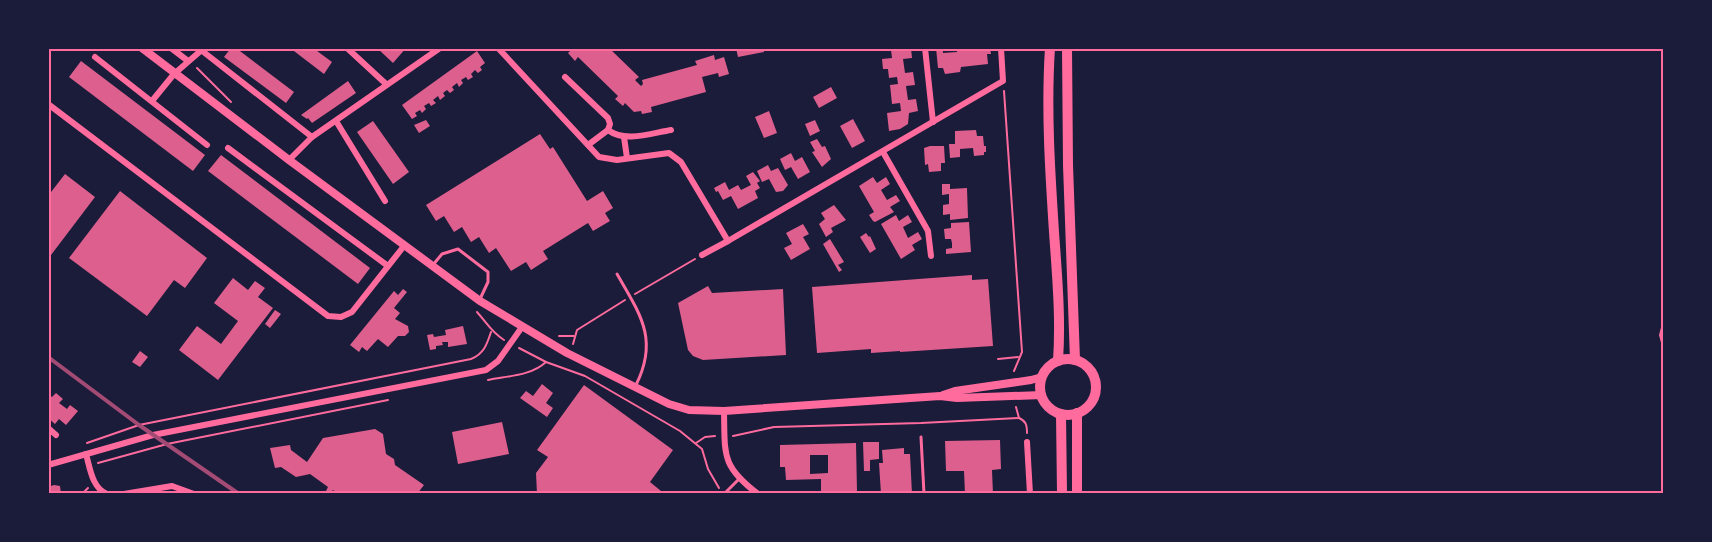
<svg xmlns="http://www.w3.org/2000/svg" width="1712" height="542" viewBox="0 0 1712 542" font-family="Barlow,sans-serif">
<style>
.building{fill:#dd5f8e;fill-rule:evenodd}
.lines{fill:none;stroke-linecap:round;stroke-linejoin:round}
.path{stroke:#ff6b9d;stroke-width:2}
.service{stroke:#ff6b9d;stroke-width:3}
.minor{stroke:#ff6b9d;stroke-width:6}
.tertiary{stroke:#ff6b9d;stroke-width:8}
.primary{stroke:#ff6b9d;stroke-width:10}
.rail{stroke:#a44b75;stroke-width:4}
.neatline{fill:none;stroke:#ff6b9d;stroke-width:2}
</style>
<rect width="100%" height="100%" fill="#1b1b3a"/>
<g class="building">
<path d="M231,48H236L294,92L286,103L224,57Z"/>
<path d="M290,48H313L332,62L324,74Z"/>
<path d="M377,48H406L393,63Z"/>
<path d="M573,48H609L639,77L635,80L641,86L643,84L642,80L697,65L695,61L714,55L715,60L724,57L729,74L719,77L718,73L702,77L706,92L651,107L652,112L642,114L641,111L634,112L625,103L623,106L615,99L618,96L578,57L575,61L568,53Z"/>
<path d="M736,48H763L764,52L738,57Z"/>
<path d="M885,48H911L912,58L903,59L905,73L913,72L915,85L906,86L908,100L916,99L918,111L909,113L908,124L900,129L889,131L887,113L901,111L900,103L892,104L890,85L898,84L897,77L889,78L888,69H883L882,59L892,58L891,50L886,51Z"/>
<path d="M936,48H943V53L957,52V48H970V50L990,48L991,54H987L988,64L961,67L960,72L945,74L943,68H938Z"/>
<path d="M477,51L485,63L480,67L482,70L478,73L475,70L471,74L473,77L468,80L466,77L461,80L463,83L459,87L457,83L452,87L454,90L450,93L447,90L443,93L445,96L440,100L438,96L433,100L436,103L431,106L429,103L424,106L426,109L422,113L420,110L415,113L417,116L412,119L402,105Z"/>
<path d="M81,61L205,155L193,171L69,77Z"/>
<path d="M348,81L356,93L312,123L308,118L307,119L301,115Z"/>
<path d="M831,87L837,98L819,108L813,97Z"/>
<path d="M769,111L777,133L764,138L755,117Z"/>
<path d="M853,119L865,141L852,148L840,126Z"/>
<path d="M426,120L430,126L419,133L414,125Z"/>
<path d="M815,120L820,131L810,136L805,124Z"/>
<path d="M373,121L409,172L393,184L357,132Z"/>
<path d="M976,130L977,136H983L984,146H986V152H984V155L974,156L973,148L960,149V157L950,158L949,144H955V131Z"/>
<path d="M540,134L550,149L553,147L587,201L603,191L613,208L605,213L610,221L593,231L588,223L543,251L548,259L531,270L526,262L511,271L496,248L489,253L479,237L471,242L462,227L454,232L444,216L436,221L426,205Z"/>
<path d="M817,139L822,147L825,146L831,159L822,167L812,152L815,151L810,142Z"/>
<path d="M930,146H944L945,163H941V171L929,172L928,164L925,165L924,148Z"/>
<path d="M791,153L795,161L802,157L810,172L798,179L791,167L785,170L780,159Z"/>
<path d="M221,155L370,268L358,284L208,171Z"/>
<path d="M768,165L771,171L778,168L788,185L783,191L776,192L769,179L762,182L757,171Z"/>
<path d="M753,172L760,181L757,183L760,188L755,191L758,198L738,209L731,196L723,200L718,191L716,192L714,188L725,182L729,190L738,185L741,190L751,185L746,176Z"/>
<path d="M65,174L95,197L48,259V196Z"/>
<path d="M873,177L877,183L886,177L890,184L881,190L887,200L896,195L900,201L890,207L894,212L875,222L873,221L869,215L874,212L859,186Z"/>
<path d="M942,184H950V189L967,188L968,218L950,220V214L943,215V205L949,204V194L942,195Z"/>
<path d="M120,191L207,258L185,288L174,280L147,316L69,258Z"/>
<path d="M834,205L846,220L831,228L833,232L826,237L819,224L825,219L821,213Z"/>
<path d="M896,215L899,221L908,215L912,222L903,227L908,238L918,232L922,239L912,245L915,250L901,259L881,224Z"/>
<path d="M969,222L971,252L946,254V249L952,248V243L951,239H945L944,229L951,228V223Z"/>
<path d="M803,224L809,234L803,237L810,249L791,260L784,248L792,244L786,233Z"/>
<path d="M866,233L869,237L870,236L876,249L870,253L860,237Z"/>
<path d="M830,239L844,262L838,265L842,270L839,272L823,244Z"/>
<path d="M972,275V280L988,279L993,346L900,352V351L871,353V349L817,353L812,287Z"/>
<path d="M233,278L248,290L255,281L265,288L258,297L273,308L218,380L179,350L197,326L221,344L238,321L214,303Z"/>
<path d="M708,286L712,293L783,289L786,355L703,360L693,356L688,350L678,303Z"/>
<path d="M403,289L407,292L394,308L400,313L395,319L408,326L409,332L405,336H398L388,347L378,339L367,351L362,347L359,352L350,345L394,291L398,295Z"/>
<path d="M275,310L281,314L270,328L265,324Z"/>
<path d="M463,326L467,344L448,347V342H442L443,345L436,346V349L430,350L427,335L433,334L434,337L446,335L445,330Z"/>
<path d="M140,351L148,357L140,367L132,362Z"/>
<path d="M542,384L553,393L546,403L553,408L547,417L520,398L526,391L533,396Z"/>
<path d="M584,385L673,450L650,482L661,491L659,494H537L536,473L548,457L537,450Z"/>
<path d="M56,393L63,399L59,403L67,409L70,405L78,411L66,425L59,419L55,424L48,418L51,413L48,410V394L52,397Z"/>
<path d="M502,422L509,454L458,464L452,432Z"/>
<path d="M375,429L383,434L386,454L394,459L395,465L424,485L417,494H339L333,490L330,494L326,491L328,487L310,474L296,477L281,467L275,468L270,448L290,445L291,450L307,462L323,438Z"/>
<path d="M1000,440L1001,469L992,470L993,494H965L964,471H946L945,441Z"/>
<path d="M863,442H879V459L870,460V471H864Z"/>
<path d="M856,443L857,492L821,494V479L786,480L785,467H780V445ZM810,455H828V473L810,474Z"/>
<path d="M904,448V454H910L912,494H881L879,463H883L882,450Z"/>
<path d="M54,485L60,486L61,494H48V487Z"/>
</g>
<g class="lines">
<g class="path">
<path d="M197,68L231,102"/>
<path d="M1004,91L1022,352L1014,371"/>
<path d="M635,294L695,259"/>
<path d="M477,312C487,323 491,332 504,340"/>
<path d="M1664,320L1660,335L1664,350"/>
<path d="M559,336H574"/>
<path d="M573,344L577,330L625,300"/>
<path d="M519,348L546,362L585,376L680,431L702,449L708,469L719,488"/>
<path d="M998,359L1018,357"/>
<path d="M488,380C507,376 531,376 546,362"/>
<path d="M1016,407L1019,418C1026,421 1027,425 1027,433"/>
<path d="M733,436L774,427L921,423L1019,418"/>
<path d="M87,443L139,425L471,359C484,354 487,344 491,332"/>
<path d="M696,443L705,437L715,436"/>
<path d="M98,463L167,444L388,400"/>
<path d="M82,494L88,488"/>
</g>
<g class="service">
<path d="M432,266L442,254L458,249L488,272V282L480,299"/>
<path d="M617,274C640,314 659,339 636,385"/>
<path d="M921,437L924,494"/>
<path d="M724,494L739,479"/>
</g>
<g class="minor">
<path d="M171,48L188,61"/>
<path d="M347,48L386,84"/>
<path d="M498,48L599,157L617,160L669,153L681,162L728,241L1003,81L1001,48"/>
<path d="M925,48L933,122"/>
<path d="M201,50L312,137"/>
<path d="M95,57L207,145"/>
<path d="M565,77L608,118L610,124L608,130C625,143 652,133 671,130"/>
<path d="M152,101L174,74L204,48"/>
<path d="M48,104L328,316L341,317L352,312L404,246"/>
<path d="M336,121L385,201"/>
<path d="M624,137L627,158"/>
<path d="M588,145L608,130"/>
<path d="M228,148L388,266"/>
<path d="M883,152L928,231L931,256"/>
<path d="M289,160L312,137L440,48"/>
<path d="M702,255L728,241"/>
<path d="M724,411C725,455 721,466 758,494"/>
<path d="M48,428L56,435"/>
<path d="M1027,442L1030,494"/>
<path d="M86,454C90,468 92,488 107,494"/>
<path d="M48,465L153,435L486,370L498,361L522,327"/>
<path d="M124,494L172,486L194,494"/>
</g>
<g class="tertiary">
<path d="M142,48L289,160L480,301L567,353L669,404L689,410L724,411L940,396L957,398L1042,395"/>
<path d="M943,395L955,391L1031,380L1042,377"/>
</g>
<g class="primary">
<path d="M1050,48C1046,109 1050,171 1054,232C1057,275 1061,318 1058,361"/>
<path d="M1067,48L1068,165L1075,360"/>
<circle cx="1068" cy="387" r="28"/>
<path d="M1077,413V494"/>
<path d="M1061,414L1062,494"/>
</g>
<path class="rail" d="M48,357L139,425L239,494"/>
</g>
<rect width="1712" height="542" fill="none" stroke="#1b1b3a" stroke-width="99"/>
<rect x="50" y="50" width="1612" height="442" class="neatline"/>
</svg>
